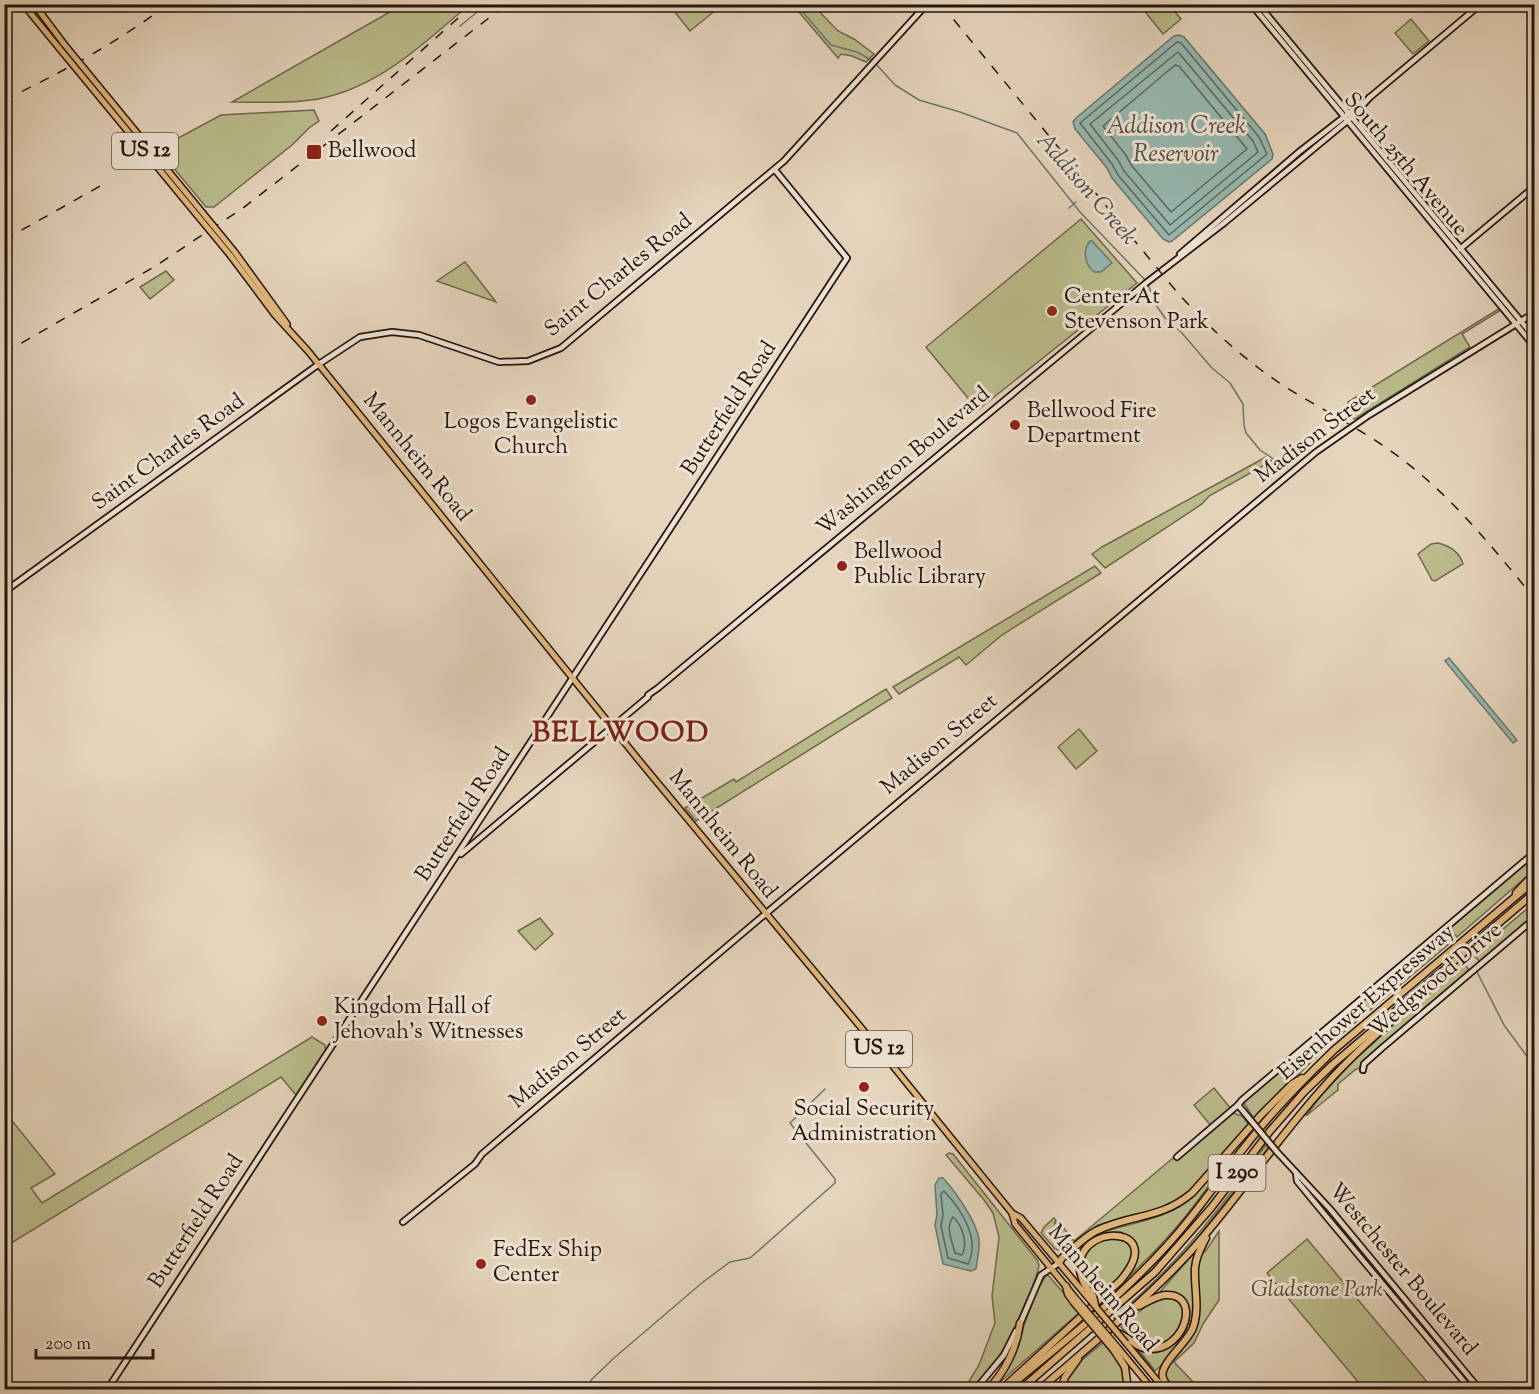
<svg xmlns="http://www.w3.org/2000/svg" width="1539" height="1394" viewBox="0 0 1539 1394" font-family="'Sorts Mill Goudy',serif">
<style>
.green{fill:#bbbc8d;stroke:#6f684e;stroke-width:1.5}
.water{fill:#96b9b1;stroke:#687770;stroke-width:1.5}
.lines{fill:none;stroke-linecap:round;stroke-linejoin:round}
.shore{stroke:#5c6660;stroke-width:1.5}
.stream{stroke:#687770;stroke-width:1.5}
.secondary-casing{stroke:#23140f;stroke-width:8}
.primary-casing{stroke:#23140f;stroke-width:8}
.highway-casing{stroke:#23140f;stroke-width:9}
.secondary{stroke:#efe4d4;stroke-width:4.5}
.primary{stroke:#e3ba7e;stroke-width:5}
.highway{stroke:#e3ba7e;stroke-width:6}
.rail{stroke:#23140f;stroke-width:1.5;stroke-dasharray:10 10;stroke-linecap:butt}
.secondary-bridge-casing{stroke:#23140f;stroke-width:8;stroke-linecap:butt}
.primary-bridge-casing{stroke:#23140f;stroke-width:8;stroke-linecap:butt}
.highway-bridge-casing{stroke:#23140f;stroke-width:9;stroke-linecap:butt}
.secondary-bridge{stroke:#efe4d4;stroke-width:4.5}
.primary-bridge{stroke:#e3ba7e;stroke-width:5}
.highway-bridge{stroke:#e3ba7e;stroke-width:6}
.poi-dot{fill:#8f2418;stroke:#efe4d4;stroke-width:2}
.labels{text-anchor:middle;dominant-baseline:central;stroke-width:6;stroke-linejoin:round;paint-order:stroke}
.shield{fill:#efe4d4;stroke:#60524a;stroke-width:1.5}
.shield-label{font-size:21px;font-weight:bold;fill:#23140f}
.poi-label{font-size:22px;fill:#23140f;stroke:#efe4d4;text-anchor:start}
.street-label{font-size:22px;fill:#23140f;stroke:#efe4d4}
.park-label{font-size:22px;font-style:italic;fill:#514635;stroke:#efe4d4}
.water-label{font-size:24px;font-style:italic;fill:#4b4e48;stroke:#efe4d4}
.district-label{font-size:28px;font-weight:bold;letter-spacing:1.5px;fill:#7a1f14;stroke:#efe4d4}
</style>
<rect width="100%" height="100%" fill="#e6d5bd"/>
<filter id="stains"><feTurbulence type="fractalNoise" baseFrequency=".00333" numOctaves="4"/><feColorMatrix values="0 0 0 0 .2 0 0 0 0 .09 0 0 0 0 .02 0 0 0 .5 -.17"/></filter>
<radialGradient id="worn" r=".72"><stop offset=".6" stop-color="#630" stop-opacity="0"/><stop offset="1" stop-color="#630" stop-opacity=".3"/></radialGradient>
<g class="green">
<path d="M402,5H469C425,42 382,85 323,98C294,104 262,102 232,102Z"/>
<path d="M669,5H722L690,31Z"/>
<path d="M793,5H813L838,31L854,39L874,54L866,62L852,56L841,54L838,58Z"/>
<path d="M1153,5H1169L1181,19L1163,34L1146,13V11Z"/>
<path d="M1411,19L1429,41L1413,54L1395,33Z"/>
<path d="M314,110L319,121L309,128L292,145L214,207H206L162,154L167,144L221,115Z"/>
<path d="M1081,219L1137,283L979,409H977L926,347Z"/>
<path d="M465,262L496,302L437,281Z"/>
<path d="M166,271L174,280L150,299L140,287Z"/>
<path d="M1500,308L1501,310L1462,334L1470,347L1355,419L1339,413L1347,409L1348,402Z"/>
<path d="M1266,457L1272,461L1209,496L1202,504L1105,568L1092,554L1102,547Z"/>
<path d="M1438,543C1450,546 1460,553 1463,564L1435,581L1432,580L1418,554L1431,544Z"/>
<path d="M1095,566L1101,573L1002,635L966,665L959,657L899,694L893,687Z"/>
<path d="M886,689L892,698L696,821L685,808L734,779L736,782Z"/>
<path d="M1079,729L1097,751L1076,769L1058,747Z"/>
<path d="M1534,856V870L1457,937L1449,929Z"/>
<path d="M1534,903V917L1480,962L1473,954Z"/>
<path d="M540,918L553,934L535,950L518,931Z"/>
<path d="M1441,936L1448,945L1327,1046L1254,1119L1244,1103L1247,1099Z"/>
<path d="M1463,962L1469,970L1466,974L1364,1061L1359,1068L1355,1070L1338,1084V1090L1306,1116L1320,1097L1350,1064Z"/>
<path d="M312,1037L325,1045L326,1050L296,1095L281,1077L5,1247V1112L55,1174L31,1188L42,1203Z"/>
<path d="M1214,1088L1231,1109L1211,1126L1194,1105Z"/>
<path d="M1233,1113L1242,1116L1249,1125L1193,1188L1178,1201L1153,1211L1098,1225L1063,1251L1055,1249L1041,1233L1044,1227L1054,1218L1056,1221L1054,1224L1058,1221L1074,1241L1173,1158L1178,1159Z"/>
<path d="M1266,1145L1268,1148L1193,1244L1164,1275L1115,1320L1114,1318C1149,1288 1182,1255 1210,1219C1230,1195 1247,1170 1266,1145Z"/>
<path d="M949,1153L953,1154L1037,1260L1039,1265C1037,1278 1031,1290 1026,1301C1010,1341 1001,1358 971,1389H962L963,1387L965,1388L979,1365L995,1323L992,1296L999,1237L993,1213L984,1200L946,1155Z"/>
<path d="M1228,1156C1227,1162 1219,1171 1214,1178C1189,1215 1159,1249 1126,1279C1138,1260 1145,1246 1121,1232L1100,1233C1126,1224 1156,1221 1180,1206C1199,1194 1213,1172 1228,1156Z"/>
<path d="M1219,1231V1300L1203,1324L1194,1343L1174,1362L1193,1382L1189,1385L1190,1389H1175L1164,1376L1168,1364L1193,1333L1199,1259L1201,1251L1205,1252Z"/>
<path d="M1106,1238H1121C1124,1241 1129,1244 1131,1248C1137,1266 1108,1288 1097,1298L1089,1287L1081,1264L1089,1248Z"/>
<path d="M1307,1239L1433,1389H1364L1267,1273Z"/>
<path d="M1196,1251C1195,1275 1199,1304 1190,1327C1185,1342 1167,1361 1155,1371L1134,1347L1153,1368L1137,1348C1141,1350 1147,1352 1151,1352C1170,1351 1191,1333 1189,1313C1188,1308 1185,1304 1183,1300L1158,1294Z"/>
<path d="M1047,1274L1080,1312L991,1390L1014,1352L1038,1288Z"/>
<path d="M1162,1298C1210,1296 1168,1382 1121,1327L1146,1306Z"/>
<path d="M1104,1342C1116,1358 1125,1369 1126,1389L1063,1390C1068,1368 1088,1355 1104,1342Z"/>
</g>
<g class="water">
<path d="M1179,35L1184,37L1265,134L1273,154L1272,159L1172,241L1169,242L1163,239L1112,178L1107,168L1075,129L1073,122L1076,118L1174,36Z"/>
<path d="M1090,241H1092L1112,263L1101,272H1094C1085,265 1082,250 1090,241Z"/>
<path d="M1449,658L1517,740L1513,743L1445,661Z"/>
<path d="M939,1178H943C955,1191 977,1222 979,1240C980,1249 977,1260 976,1269L971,1271L943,1264L935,1225L937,1215L935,1185Z"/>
</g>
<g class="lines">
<g class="shore">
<path d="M1177,42L1181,43L1259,137L1267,154L1169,235L1118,175L1112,164L1080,123Z"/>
<path d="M1178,52L1253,141L1258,152L1170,225L1124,171L1118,160L1090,124Z"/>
<path d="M1175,65L1179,66L1247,149L1171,212L1132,166L1125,154L1103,126Z"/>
<path d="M944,1191C961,1209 981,1239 968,1264L948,1258L941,1226L943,1215L941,1194Z"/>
<path d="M953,1217C963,1226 968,1244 962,1255L955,1253C952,1241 945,1227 953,1217Z"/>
</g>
<g class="stream">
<path d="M796,4L831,45L857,52L873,61"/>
<path d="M460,26L487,4"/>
<path d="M876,64L895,85L919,100L960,112L1017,133L1080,212L1147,282L1156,305L1165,318L1181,332L1212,368L1230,383L1243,404L1244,425L1246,433L1260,450L1287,468"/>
<path d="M1069,208L1076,202"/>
<path d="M1476,970L1504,1025L1534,1066"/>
<path d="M588,1390L591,1380L614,1358L703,1282L730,1262L750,1258L835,1183V1179L790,1123L825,1089"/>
</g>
<g class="secondary-casing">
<g id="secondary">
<path d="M1251,4L1534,346"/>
<path d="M1258,4L1534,337"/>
<path d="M1369,98L1481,4"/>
<path d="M1460,249L1534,187"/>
<path d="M1180,254L1299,152L1362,103"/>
<path d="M4,592L319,364L360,337L392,332L419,335L499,362L528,361L561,348L784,161L927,4"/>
<path d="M461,854L648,697V695L658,688L1146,283L1224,223L1352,117L1370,97"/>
<path d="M1363,1070L1364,1064L1382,1048L1534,919"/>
<path d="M1238,1105L1248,1117"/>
<path d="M1277,1152L1330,1209L1480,1390"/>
<path d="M1177,1157L1238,1105L1242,1100L1534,853"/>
<path d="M1296,1173L1297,1181L1325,1215L1471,1390"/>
<path d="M403,1222L475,1164L482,1154L751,926L1316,452L1369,415L1534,313"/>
<path d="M1020,1324L1041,1275L1059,1263"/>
<path d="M107,1390L847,258L775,170"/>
<path d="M975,1390L1004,1355L1016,1331"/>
</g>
</g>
<g class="primary-casing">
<g id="primary">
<path d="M23,4L59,48"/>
<path d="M34,4L64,44"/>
<path d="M234,251L287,324"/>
<path d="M230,255L275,315L308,351L642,764L888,1060L1012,1213L1015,1224L1077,1300"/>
<path d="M1012,1213L1021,1218L1085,1294"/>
<path d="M1126,1343L1165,1390"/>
<path d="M1119,1349L1153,1390"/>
</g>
</g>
<g class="highway-casing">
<g id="highway">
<path d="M1516,893L1534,874"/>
<path d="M1059,1263L1062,1258C1073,1249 1084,1237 1096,1231C1130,1214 1160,1220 1192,1193L1261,1115L1292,1084L1302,1078"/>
<path d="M1066,1286L1068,1294L1073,1301"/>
<path d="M1118,1333C1130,1337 1136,1349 1150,1349C1186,1350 1202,1292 1165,1295C1156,1296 1147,1302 1139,1306"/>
<path d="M1114,1350L1125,1367L1128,1390"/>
<path d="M987,1390C1005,1373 1017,1347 1020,1323"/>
<path d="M1001,1390L1120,1281C1177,1216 1049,1223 1087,1289"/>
<path d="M1005,1390C1061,1345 1124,1294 1171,1241C1199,1210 1221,1176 1247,1144C1273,1110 1303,1080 1334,1050L1534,881"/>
<path d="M1020,1390L1155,1272L1211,1208L1270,1131L1304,1092L1332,1065L1534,893"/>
<path d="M1039,1390C1091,1345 1144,1302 1190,1252C1237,1200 1275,1141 1322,1089C1355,1051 1394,1019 1432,986L1435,980"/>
<path d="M1061,1390L1065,1377L1078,1359"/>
<path d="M1171,1390C1168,1386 1164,1382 1163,1378C1158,1365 1188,1342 1193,1328C1200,1309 1194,1288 1195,1268C1196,1256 1201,1248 1206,1238"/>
</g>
</g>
<use href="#secondary" class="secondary"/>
<use href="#primary" class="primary"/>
<use href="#highway" class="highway"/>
<g class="rail">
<path d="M941,4L1166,279C1201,321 1241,358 1287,388C1326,412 1367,432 1403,460C1454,499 1494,549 1534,598"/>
<path d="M4,100C57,75 122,40 168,4"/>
<path d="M331,131L474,4"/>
<path d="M4,240L102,185"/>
<path d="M4,353L154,267L243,208L507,4"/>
</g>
<g class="secondary-bridge-casing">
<path id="secondary-bridge" d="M1248,1117L1277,1152"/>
</g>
<g class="primary-bridge-casing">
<g id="primary-bridge">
<path d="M64,44L234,251"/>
<path d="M59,48L230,255"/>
<path d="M1085,1294L1126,1343"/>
<path d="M1077,1300L1119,1349"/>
</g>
</g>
<g class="highway-bridge-casing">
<g id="highway-bridge">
<path d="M1087,1289L1093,1296L1095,1305"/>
<path d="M1073,1301L1114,1350"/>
</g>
</g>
<use href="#secondary-bridge" class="secondary-bridge"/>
<use href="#primary-bridge" class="primary-bridge"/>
<use href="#highway-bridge" class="highway-bridge"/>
</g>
<g class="poi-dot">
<rect x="306" y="144" width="16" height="16" rx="3"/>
<circle cx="1052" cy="311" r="6"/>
<circle cx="531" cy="400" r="6"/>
<circle cx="1015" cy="425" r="6"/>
<circle cx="842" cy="566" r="6"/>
<circle cx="322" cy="1021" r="6"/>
<circle cx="864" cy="1087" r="6"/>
<circle cx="481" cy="1264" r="6"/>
</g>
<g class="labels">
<g class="shield">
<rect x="112" y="133" width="66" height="36" rx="4.5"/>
<rect x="846" y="1031" width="66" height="36" rx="4.5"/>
<rect x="1208.5" y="1155" width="57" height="36" rx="4.5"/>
</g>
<g class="shield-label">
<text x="145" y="151">US 12</text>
<text x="879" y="1049">US 12</text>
<text x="1237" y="1173">I 290</text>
</g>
<g class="poi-label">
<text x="328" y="152">Bellwood</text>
<text x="1064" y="298">Center At<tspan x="1064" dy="25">Stevenson Park</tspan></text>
<text x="1027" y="412">Bellwood Fire<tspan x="1027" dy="25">Department</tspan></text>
<text x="531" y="423" text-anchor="middle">Logos Evangelistic<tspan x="531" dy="25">Church</tspan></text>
<text x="854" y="553">Bellwood<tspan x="854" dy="25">Public Library</tspan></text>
<text x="334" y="1008">Kingdom Hall of<tspan x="334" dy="25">Jehovah's Witnesses</tspan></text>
<text x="864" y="1110" text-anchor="middle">Social Security<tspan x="864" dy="25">Administration</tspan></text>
<text x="493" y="1251">FedEx Ship<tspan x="493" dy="25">Center</tspan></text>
</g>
<g class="street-label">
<text transform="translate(1405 165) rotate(50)">South 25th Avenue</text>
<text transform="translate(619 276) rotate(-39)">Saint Charles Road</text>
<text transform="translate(730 409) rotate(-57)">Butterfield Road</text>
<text transform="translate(1316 436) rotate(-37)">Madison Street</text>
<text transform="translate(169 453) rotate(-36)">Saint Charles Road</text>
<text transform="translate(416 458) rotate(51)">Mannheim Road</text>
<text transform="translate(904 462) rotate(-40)">Washington Boulevard</text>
<text transform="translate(940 745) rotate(-40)">Madison Street</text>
<text transform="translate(464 815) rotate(-57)">Butterfield Road</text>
<text transform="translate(722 835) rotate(51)">Mannheim Road</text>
<text transform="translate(1436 981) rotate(-40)">Wedgwood Drive</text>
<text transform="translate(1367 1003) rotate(-41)">Eisenhower Expressway</text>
<text transform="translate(569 1059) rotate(-40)">Madison Street</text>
<text transform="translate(197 1222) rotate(-57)">Butterfield Road</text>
<text transform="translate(1402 1270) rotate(50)">Westchester Boulevard</text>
<text transform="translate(1102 1289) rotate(50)">Mannheim Road</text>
</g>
<g class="park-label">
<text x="1317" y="1291">Gladstone Park</text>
</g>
<g class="water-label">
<text x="1176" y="127">Addison Creek<tspan x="1176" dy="28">Reservoir</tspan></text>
<text transform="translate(1086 189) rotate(49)">Addison Creek</text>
</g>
<g class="district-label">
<text x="621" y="734">BELLWOOD</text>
</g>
</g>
<rect width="1539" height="1394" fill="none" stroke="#e6d5bd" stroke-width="24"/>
<rect x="6" y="6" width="1527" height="1382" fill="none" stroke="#23140f" stroke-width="3"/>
<rect x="12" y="12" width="1515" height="1370" fill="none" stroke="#23140f" stroke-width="1.5"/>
<path d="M36 1349v9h117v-9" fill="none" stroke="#23140f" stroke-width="3"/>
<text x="45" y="1349" font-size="18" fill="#23140f" stroke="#efe4d4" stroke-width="4.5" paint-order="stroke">200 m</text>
<rect width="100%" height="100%" filter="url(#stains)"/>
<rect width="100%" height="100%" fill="url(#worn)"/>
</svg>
